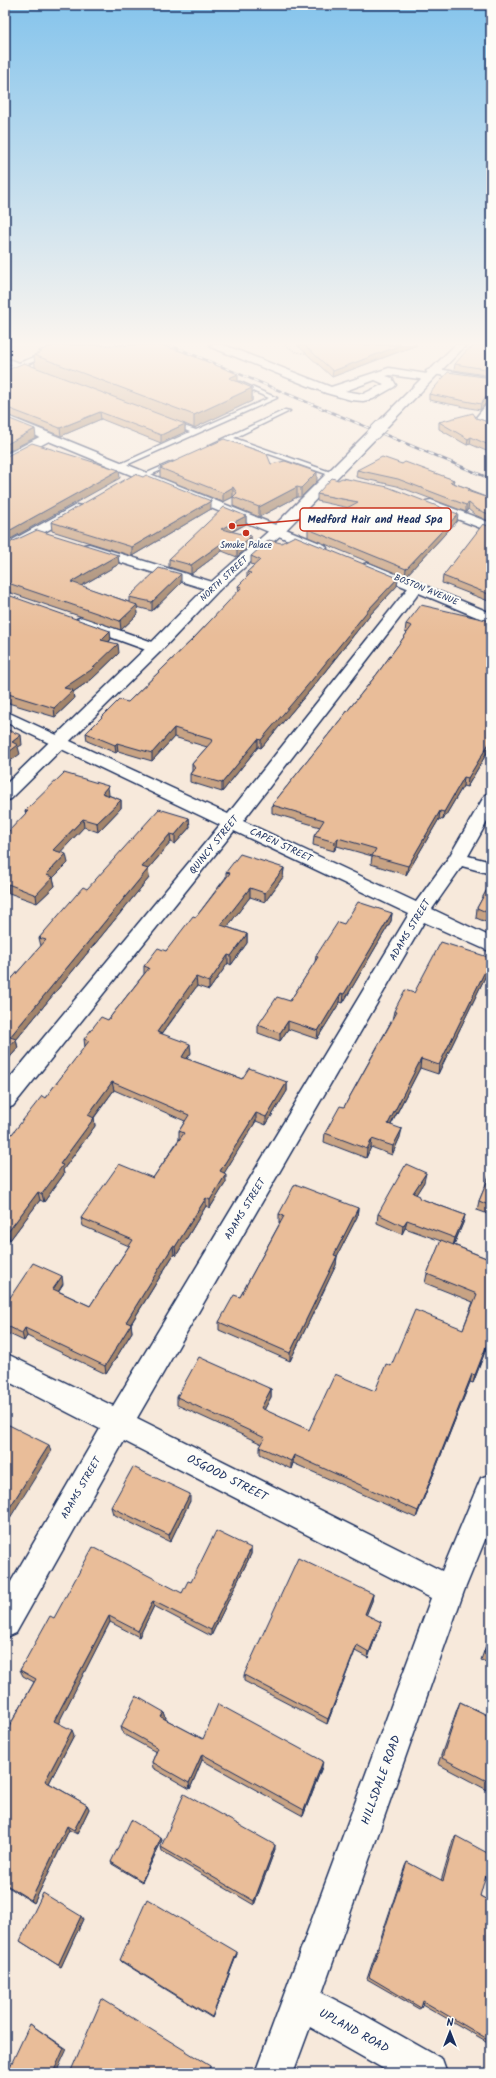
<svg xmlns="http://www.w3.org/2000/svg" width="496" height="2078" viewBox="0 0 496 2078" font-family="Kalam,sans-serif">
<style>
.built{fill:#f3dcc7}
.lines{fill:none;stroke-linecap:round;stroke-linejoin:round}
.service-casing{stroke:#1b2f5e;stroke-width:3}
.minor-casing{stroke:#1b2f5e;stroke-width:3}
.tertiary-casing{stroke:#1b2f5e;stroke-width:3}
.secondary-casing{stroke:#1b2f5e;stroke-width:3}
.path{stroke:#1b2f5e;stroke-width:1.5;stroke-dasharray:1.5 1.5;stroke-linecap:butt}
.service{fill:#fdfcf7;fill-rule:evenodd}
.minor{fill:#fdfcf7;fill-rule:evenodd}
.tertiary{fill:#fdfcf7;fill-rule:evenodd}
.secondary{fill:#fdfcf7;fill-rule:evenodd}
.rail-casing{stroke:#1b2f5e;stroke-width:2.5}
.rail{stroke:#fdfcf7;stroke-width:1.5;stroke-dasharray:5;stroke-linecap:butt}
.tertiary-bridge-casing{stroke:#1b2f5e;stroke-width:14;stroke-linecap:butt}
.tertiary-bridge{stroke:#fdfcf7;stroke-width:12}
.wall{fill:#c8a384;stroke:#1b2f5e}
.shaded-wall{fill:#a3846b;stroke:#1b2f5e}
.building{fill:#e9bd99;stroke:#1b2f5e}
.poi-dot{fill:#c8321e;stroke:#fdfcf7;stroke-width:1.5}
.labels{text-anchor:middle;dominant-baseline:central;stroke-width:4;stroke-linejoin:round;paint-order:stroke}
.far-poi-label{font-size:9px;fill:#1b2f5e;stroke:#fdfcf7}
.far-street-label{font-size:9px;fill:#1b2f5e;stroke:#fdfcf7}
.street-label{font-size:10px;fill:#1b2f5e;stroke:#fdfcf7}
.near-street-label{font-size:12px;fill:#1b2f5e;stroke:#fdfcf7}
.leader{fill:none;stroke:#c8321e;stroke-width:1.5}
.callout-dot{fill:#c8321e;stroke:#fdfcf7;stroke-width:1.5}
.callout{fill:#fdfcf7;stroke:#c8321e;stroke-width:1.5}
.callout-label{font-size:11px;text-anchor:middle;font-weight:bold;fill:#1b2f5e}
</style>
<rect width="100%" height="100%" fill="#f7e9db"/>
<filter id="ink" filterUnits="userSpaceOnUse"><feTurbulence type="fractalNoise" baseFrequency=".025" numOctaves="2"/><feDisplacementMap in="SourceGraphic" scale="8" xChannelSelector="R" yChannelSelector="G"/><feConvolveMatrix kernelMatrix="1 2 1 2 8 2 1 2 1" color-interpolation-filters="sRGB"/></filter>
<g filter="url(#ink)">
<path class="built" d="M5,345H35L45,349L34,354L31,353L12,360L8,358L12,356L5,354Z"/>
<g class="lines">
<g class="service-casing">
<g id="service">
<path d="M66,345H74L25,365L37,370V372L19,367L5,372V368L13,365L5,362V358L19,363Z"/>
<path d="M236,382H240L277,398L122,467H118V465L190,432L168,423V421L196,430L269,398L236,384Z"/>
<path d="M285,410L290,411L234,438L336,474V476H332L229,440L213,447L208,446Z"/>
<path d="M172,462L177,463L146,477L140,476Z"/>
</g>
</g>
<g class="minor-casing">
<g id="minor">
<path d="M210,345H224L331,387L389,368L427,374L433,377L427,380L390,375L386,376L392,378L396,385L394,387L373,399L363,401L351,400L326,393L211,347ZM375,380L384,384L363,394L345,391Z"/>
<path d="M432,368L491,378V384L428,373L426,371Z"/>
<path d="M491,402V414L487,419L491,421V429L476,423L474,420L487,404Z"/>
<path d="M47,433L53,437L51,440L5,464V455Z"/>
<path d="M431,500L491,523V532L426,507L424,504L426,501Z"/>
<path d="M76,505L81,506L83,509L81,512L5,554V544Z"/>
<path d="M89,544L219,584L221,587L219,590H209L84,551L82,548L84,545Z"/>
<path d="M417,582L422,583L424,586L422,589L243,821L416,902L449,857L485,795L491,793V815L468,856L491,862V874L462,866L432,909L491,937V952L424,922L137,1418L442,1571L481,1478L491,1474V1525L464,1591L322,1993L357,2011L442,2059L447,2073H391L310,2027L293,2073H255L431,1598L124,1441L16,1633L5,1638V1592L100,1429L5,1380V1353L113,1406L409,914L234,831L13,1106L5,1109V1084L220,825L5,722V711L228,814L412,583Z"/>
<path d="M82,617L161,645L163,648L161,651H149L77,625L74,622L77,619Z"/>
</g>
</g>
<g class="tertiary-casing">
<g id="tertiary">
<path d="M455,345H466L386,428H378L376,425L378,422Z"/>
<path d="M373,430L377,431L379,434L377,437L282,534L219,590L161,651L11,799L5,801V785L149,645L209,584L272,528L369,431Z"/>
</g>
</g>
<g class="secondary-casing">
<g id="secondary">
<path d="M5,415L325,545L327,548L325,551H315L5,423Z"/>
<path d="M369,563L491,613V623L364,570L362,567L364,564Z"/>
</g>
</g>
<path class="path" d="M285,345L296,352L310,354"/>
<use href="#service" class="service"/>
<use href="#minor" class="minor"/>
<use href="#tertiary" class="tertiary"/>
<use href="#secondary" class="secondary"/>
<g class="rail-casing">
<path id="rail" d="M170,345L491,479"/>
</g>
<use href="#rail" class="rail"/>
<g class="tertiary-bridge-casing">
<path id="tertiary-bridge" d="M373,434L382,425"/>
</g>
<use href="#tertiary-bridge" class="tertiary-bridge"/>
</g>
<g class="wall">
<path d="M297,345H417L332,377Z"/>
<path d="M491,345V376L454,370L455,364Z"/>
<path d="M38,351L238,382L252,388V401L194,428L185,424V432L161,443L101,419L61,436L5,414V371L35,367L34,355L39,353Z"/>
<path d="M491,378V401L486,403L480,410L429,400V394Z"/>
<path d="M491,411V420L489,418L490,412Z"/>
<path d="M476,418L491,423V453L470,444L467,445L439,429V422Z"/>
<path d="M271,464L317,481L301,497H297L259,517L233,506V497L223,502L160,477V468Z"/>
<path d="M402,464L454,480L453,483L470,489V491L491,499V522L475,515L468,509L466,512L397,486L356,477L357,470Z"/>
<path d="M143,477L211,509L132,556L52,531L51,522Z"/>
<path d="M317,494L457,521L405,577L308,537V529L349,508L317,501Z"/>
<path d="M246,516V524L232,532L251,536V544L237,557L222,551L191,574L169,567V559Z"/>
<path d="M491,527V602L442,583L443,576Z"/>
<path d="M5,545L118,555L119,564L81,586L129,602V597L181,583L152,611L137,607L138,614L121,630L5,591Z"/>
<path d="M251,556L398,578L397,586L368,617L312,688L261,748L258,747L222,792L190,782V774L192,771V764L207,747L174,737L152,761L118,751L116,753L87,741L86,733L128,702L194,638L239,591L238,586L247,577V572L254,565L251,564Z"/>
<path d="M5,594L111,639L109,642L119,653L92,679L73,692L74,699L55,717L5,702Z"/>
<path d="M491,621V746L467,787L463,786L443,820L439,819L406,875L371,864L372,856L337,846L334,851L313,845L314,836L320,827L272,813V805L377,674L407,633L405,632L406,624Z"/>
<path d="M108,795L121,800V808L98,832L84,827L60,852L68,863L53,878L55,886L37,903L9,893L5,897V835L26,814L25,811Z"/>
<path d="M189,818L190,827L175,844L171,842L148,869L149,878L16,1040L18,1048L5,1063V984H7L41,946L39,938L87,889Z"/>
<path d="M284,868L283,877L265,902L250,897L227,927L247,934V943L231,965L228,963L209,990L197,986L162,1034L191,1053L187,1059L242,1079L287,1082V1091L266,1125L256,1121L224,1173L226,1182L210,1208L206,1206L176,1256L174,1254L131,1324L132,1332L106,1374L27,1336L24,1341L5,1332V1305L63,1284L58,1291L90,1306L129,1246L83,1226L81,1218L153,1178L179,1139V1131L185,1121L114,1090L94,1118L95,1126L63,1170L64,1174L44,1202L40,1200L10,1240L5,1238V1131L12,1134L45,1098L85,1047L84,1039L108,1020L144,974V966L166,951L196,917L226,877V872Z"/>
<path d="M491,882V924L476,918L477,908Z"/>
<path d="M392,913L391,921L343,1003L340,1002L317,1039L288,1029L280,1041L258,1033V1025L290,1001L315,962L316,956L344,924Z"/>
<path d="M490,967L438,1074L420,1068L391,1125L400,1137L392,1155L371,1147L366,1158L324,1142L325,1133L344,1107L392,1020L394,1011L414,993Z"/>
<path d="M491,1172V1215L477,1210L479,1201Z"/>
<path d="M424,1182L416,1194L419,1198L465,1215L463,1223L454,1245L491,1260V1336L473,1383L470,1382L416,1518L293,1463L291,1469L260,1454V1447L262,1444L177,1405V1397L271,1389V1397L264,1410L309,1430L375,1391L391,1366L463,1329L473,1302L425,1283L427,1274L441,1241L405,1228L402,1234L377,1223L378,1214Z"/>
<path d="M358,1208L357,1217L337,1256L336,1265L290,1361L219,1330V1322L240,1297L280,1223H279V1214Z"/>
<path d="M190,1501L170,1542L113,1514L111,1507Z"/>
<path d="M251,1548V1554L211,1636L154,1606L139,1637L110,1622L58,1723L74,1735L49,1783L87,1805L89,1809L77,1834L69,1830L34,1903L5,1885V1734L34,1682L23,1676L20,1670L54,1618L182,1593L191,1582Z"/>
<path d="M373,1594L372,1601L366,1615L381,1622L379,1628L368,1658L355,1651L327,1724L244,1681V1675Z"/>
<path d="M491,1630V1664L481,1660Z"/>
<path d="M460,1702L491,1717V1792L438,1764L457,1709Z"/>
<path d="M164,1712L166,1718L165,1719L203,1739L322,1767L303,1816L202,1760L190,1789L153,1768L152,1762L156,1752L123,1734L121,1727Z"/>
<path d="M456,1836L480,1896L491,1902V2044L422,2004L421,2008L419,2009L367,1979L405,1866L407,1862L441,1881L453,1840Z"/>
<path d="M162,1840L142,1882L112,1864L111,1862Z"/>
<path d="M161,1847L275,1849L254,1905L162,1851Z"/>
<path d="M83,1919L61,1967L23,1943L20,1941Z"/>
<path d="M237,1954L212,2018L122,1962L120,1960Z"/>
</g>
<g class="shaded-wall">
<path d="M401,345H417L332,377L333,371Z"/>
<path d="M238,374V387L229,378Z"/>
<path d="M252,388V401L194,428V415Z"/>
<path d="M491,395V401L486,403L480,410L481,404L487,396Z"/>
<path d="M100,412L101,419L61,436L60,428Z"/>
<path d="M185,424V432L161,443V435Z"/>
<path d="M35,429L36,437L5,453V445Z"/>
<path d="M471,437L470,444L467,445L468,439Z"/>
<path d="M119,470L120,478L5,542V533Z"/>
<path d="M317,472V481L301,497V488Z"/>
<path d="M233,487V497L223,502V493Z"/>
<path d="M297,487V497L259,517V507Z"/>
<path d="M211,501V509L132,556V547Z"/>
<path d="M469,503L468,509L466,512V505Z"/>
<path d="M458,514L457,521L405,577L406,569Z"/>
<path d="M246,516V524L221,537V529Z"/>
<path d="M251,536V544L237,557V549Z"/>
<path d="M222,543V551L191,574V565Z"/>
<path d="M118,555L119,564L72,591L71,582Z"/>
<path d="M181,574V583L152,611V602Z"/>
<path d="M398,578L397,586L368,617L312,688L261,748V740L369,609Z"/>
<path d="M137,605L138,614L121,630L120,621Z"/>
<path d="M110,631L111,639L102,649L101,640Z"/>
<path d="M118,644L119,653L92,679L73,692L74,699L55,717L54,708L64,688Z"/>
<path d="M174,728V737L152,761V753Z"/>
<path d="M21,735L22,745L18,747L20,754L5,765V755L12,742Z"/>
<path d="M258,739V747L222,792V783Z"/>
<path d="M491,740V746L467,787L468,778Z"/>
<path d="M117,743L118,751L116,753L115,745Z"/>
<path d="M464,777L463,786L443,820L444,812Z"/>
<path d="M108,786L109,795L102,801V793Z"/>
<path d="M121,800V808L98,832L97,823Z"/>
<path d="M440,811L439,819L406,875L408,866Z"/>
<path d="M189,818L190,827L175,844V835Z"/>
<path d="M83,819L84,827L55,858L53,850Z"/>
<path d="M170,834L171,842L142,876V867Z"/>
<path d="M338,838L337,846L334,851L335,842Z"/>
<path d="M66,854L68,863L53,878L55,886L37,903L36,895L46,875Z"/>
<path d="M284,868L283,877L265,902V893Z"/>
<path d="M148,869L149,878L16,1040L18,1048L5,1063V1052L10,1037Z"/>
<path d="M8,884L9,893L5,897V887Z"/>
<path d="M250,888V897L222,934L221,925Z"/>
<path d="M392,913L391,921L343,1003L344,994Z"/>
<path d="M247,934V943L231,965V956Z"/>
<path d="M228,955V963L209,990V982Z"/>
<path d="M491,959L490,967L438,1074L439,1065Z"/>
<path d="M196,977L197,986L157,1040V1032Z"/>
<path d="M341,993L340,1002L317,1039L318,1031Z"/>
<path d="M288,1021V1029L280,1041V1033Z"/>
<path d="M190,1044L191,1053L182,1065V1057Z"/>
<path d="M421,1059L420,1068L387,1132L388,1124Z"/>
<path d="M112,1082L114,1090L89,1124L88,1115Z"/>
<path d="M287,1082V1091L266,1125V1117Z"/>
<path d="M256,1113V1121L220,1180V1171Z"/>
<path d="M94,1118L95,1126L63,1170L64,1174L44,1202L42,1194L60,1164Z"/>
<path d="M402,1129L400,1137L392,1155L393,1146Z"/>
<path d="M372,1139L371,1147L366,1158L367,1149Z"/>
<path d="M426,1173L424,1182L412,1201L413,1193Z"/>
<path d="M226,1174V1182L210,1208V1200Z"/>
<path d="M38,1192L40,1200L10,1240L8,1232Z"/>
<path d="M206,1198V1206L176,1256L175,1247Z"/>
<path d="M358,1208L357,1217L333,1264L334,1255Z"/>
<path d="M465,1215L463,1223L453,1246L455,1238Z"/>
<path d="M407,1220L405,1228L402,1234L403,1226Z"/>
<path d="M173,1246L174,1254L127,1330L126,1322Z"/>
<path d="M337,1256L336,1265L290,1361V1353Z"/>
<path d="M62,1276L63,1284L55,1297L53,1289Z"/>
<path d="M131,1324L132,1332L106,1374L105,1366Z"/>
<path d="M25,1328L27,1336L24,1341L22,1333Z"/>
<path d="M491,1334V1336L473,1383L475,1375Z"/>
<path d="M472,1374L470,1382L416,1518L418,1511Z"/>
<path d="M271,1389V1397L261,1416V1408Z"/>
<path d="M49,1445L51,1452L5,1526V1515Z"/>
<path d="M294,1455L293,1463L291,1469V1461Z"/>
<path d="M190,1494V1501L170,1542L169,1535Z"/>
<path d="M251,1548V1554L211,1636V1630Z"/>
<path d="M373,1594L372,1601L364,1621L365,1614Z"/>
<path d="M153,1601L154,1606L139,1637L138,1631Z"/>
<path d="M109,1616L110,1622L57,1726L54,1721Z"/>
<path d="M381,1622L379,1628L368,1658L369,1652Z"/>
<path d="M357,1645L355,1651L327,1724L328,1719Z"/>
<path d="M164,1712L166,1718L163,1724L161,1717Z"/>
<path d="M72,1730L74,1735L48,1785L45,1781Z"/>
<path d="M202,1754V1760L190,1789L189,1783Z"/>
<path d="M323,1761L322,1767L303,1816L304,1810Z"/>
<path d="M87,1805L89,1809L77,1834L74,1830Z"/>
<path d="M67,1826L69,1830L34,1903L31,1900Z"/>
<path d="M161,1838L162,1840L142,1882V1881Z"/>
<path d="M275,1845V1849L254,1905V1901Z"/>
<path d="M81,1916L83,1919L61,1967L58,1965Z"/>
<path d="M237,1952V1954L212,2018V2017Z"/>
<path d="M30,2024L67,2049L56,2073H53Z"/>
<path d="M210,2066V2068L208,2073H207Z"/>
</g>
<g class="building">
<path d="M56,345H161L180,351L238,374L229,378L252,388L194,415L34,355L42,352L38,351Z"/>
<path d="M304,345H401L333,371Z"/>
<path d="M478,345H491V370L455,364L467,350Z"/>
<path d="M24,363L185,424L161,435L100,412L60,428L5,407V371Z"/>
<path d="M448,372L491,378V395L487,396L481,404L429,394Z"/>
<path d="M473,413L476,418L491,423V446L471,437L468,439L439,422Z"/>
<path d="M5,417L35,429L5,445Z"/>
<path d="M224,439L267,454L271,464L285,461L317,472L301,488L297,487L259,507L233,497L237,493L233,487L223,493L160,468Z"/>
<path d="M32,443L119,470L5,533V457Z"/>
<path d="M382,457L402,464L405,462L454,480L450,482L470,489L467,491L491,499V515L476,509L469,503L466,505L398,479L357,470Z"/>
<path d="M135,474L143,477L146,475L211,501L132,547L51,522Z"/>
<path d="M332,478L338,480L342,478L388,487L458,514L406,569L308,529L358,502L317,494Z"/>
<path d="M224,507L246,516L221,529L251,536L237,549L222,543L191,565L169,559Z"/>
<path d="M483,524L491,527V595L443,576Z"/>
<path d="M37,530L118,555L71,582L137,605L120,621L5,582V545Z"/>
<path d="M295,536L398,578L369,609L312,680L261,740L258,739L222,783L190,774L195,768L192,764L213,740L174,728L152,753L117,743L115,745L86,733L119,700L128,702L194,638L242,587L238,586L251,573L247,572L260,560L251,556L269,540L281,543Z"/>
<path d="M159,568L181,574L152,602L129,597Z"/>
<path d="M5,594L110,631L101,640L118,644L91,670L64,688L73,690L54,708L5,693Z"/>
<path d="M421,605L491,621V740L468,778L464,777L444,812L440,811L408,866L372,856L376,849L338,838L335,842L314,836L324,820L272,805L377,674L412,626L406,624Z"/>
<path d="M5,729L21,735L12,742L18,745L5,755Z"/>
<path d="M64,773L108,786L102,793L121,800L97,823L83,819L53,850L66,854L46,875L53,877L36,895L8,884L5,887V835L28,811H25Z"/>
<path d="M159,809L189,818L175,835L170,834L142,867L148,869L10,1037L16,1039L5,1052V984H7L46,940L39,938L83,887L87,889Z"/>
<path d="M240,854L284,868L265,893L250,888L221,925L247,934L231,956L228,955L209,982L196,977L157,1032L190,1044L182,1057L242,1079L249,1068L287,1082L266,1117L256,1113L220,1171L226,1174L210,1200L206,1198L175,1247L173,1246L126,1322L131,1324L105,1366L25,1328L22,1333L5,1325V1305L33,1263L62,1276L53,1289L90,1306L133,1240L81,1218L119,1164L153,1178L184,1133L179,1131L189,1115L112,1082L88,1115L94,1118L60,1164L63,1165L42,1194L38,1192L8,1232L5,1230V1158L8,1155L5,1154V1131L12,1134L42,1096L45,1098L89,1041L84,1039L101,1017L108,1020L149,968L144,966L158,948L166,951L193,916L196,917L230,873L226,872Z"/>
<path d="M491,882V914L477,908Z"/>
<path d="M358,902L392,913L344,994L341,993L318,1031L288,1021L280,1033L258,1025L277,997L290,1001L318,957L316,956L338,922L344,924Z"/>
<path d="M441,942L491,958V959L439,1065L421,1059L388,1124L402,1129L393,1146L372,1139L367,1149L325,1133L340,1106L344,1107L397,1012L394,1011L405,990L414,993Z"/>
<path d="M406,1164L426,1173L413,1193L420,1196L419,1198L465,1215L455,1238L407,1220L403,1226L378,1214Z"/>
<path d="M491,1172V1206L479,1201Z"/>
<path d="M295,1184L358,1208L334,1255L337,1256L290,1353L219,1322L234,1295L240,1297L284,1216L279,1214Z"/>
<path d="M441,1240L491,1260V1334L475,1375L472,1374L418,1511L294,1455L291,1461L260,1447L265,1438L177,1397L199,1357L271,1389L261,1408L309,1430L335,1374L375,1391L386,1364L391,1366L415,1310L463,1329L477,1294L427,1274Z"/>
<path d="M5,1423L49,1445L5,1515Z"/>
<path d="M133,1467L190,1494L169,1535L111,1507Z"/>
<path d="M216,1531L251,1548L211,1630L153,1601L138,1631L109,1616L54,1721L72,1730L45,1781L87,1805L74,1830L67,1826L31,1900L5,1884V1734L36,1679L20,1670L50,1616L54,1618L93,1547L182,1593L188,1581L191,1582Z"/>
<path d="M298,1558L373,1594L365,1614L381,1622L369,1652L357,1645L328,1719L244,1675Z"/>
<path d="M491,1633V1657L484,1654Z"/>
<path d="M136,1696L164,1712L161,1717L203,1739L218,1704L323,1761L304,1810L202,1754L189,1783L152,1762L158,1748L121,1727Z"/>
<path d="M460,1702L491,1717V1783L442,1758Z"/>
<path d="M184,1794L275,1845L254,1901L161,1847Z"/>
<path d="M131,1820L161,1838L142,1881L111,1862Z"/>
<path d="M456,1836L491,1855V1857L480,1896L491,1902V2041L423,2001L421,2008L369,1977L407,1862L443,1881Z"/>
<path d="M43,1893L81,1916L58,1965L20,1941Z"/>
<path d="M147,1899L237,1952L212,2017L120,1960Z"/>
<path d="M102,1999L210,2066L207,2073H70Z"/>
<path d="M30,2024L64,2048L53,2073H7Z"/>
</g>
</g>
<linearGradient id="sky" x2="0" y2="1"><stop stop-color="#85c4ec"/><stop offset="0.54" stop-color="#fbf5ef"/><stop offset="1" stop-color="#fbf5ef" stop-opacity="0"/></linearGradient>
<rect width="496" height="636" fill="url(#sky)"/>
<circle class="poi-dot" cx="246" cy="533" r="4"/>
<g class="labels">
<g class="far-poi-label">
<text x="246" y="545">Smoke Palace</text>
</g>
<g class="far-street-label">
<text transform="translate(224 579) rotate(-43)">NORTH STREET</text>
<text transform="translate(426 590) rotate(22)">BOSTON AVENUE</text>
</g>
<g class="street-label">
<text transform="translate(214 845) rotate(-51)">QUINCY STREET</text>
<text transform="translate(281 845) rotate(25)">CAPEN STREET</text>
<text transform="translate(410 930) rotate(-59)">ADAMS STREET</text>
<text transform="translate(245 1209) rotate(-59)">ADAMS STREET</text>
<text transform="translate(81 1488) rotate(-60)">ADAMS STREET</text>
</g>
<g class="near-street-label">
<text transform="translate(227 1478) rotate(27)">OSGOOD STREET</text>
<text transform="translate(381 1780) rotate(-70)">HILLSDALE ROAD</text>
<text transform="translate(354 2031) rotate(29)">UPLAND ROAD</text>
</g>
</g>
<path class="leader" d="M232 526L300 520"/>
<circle class="callout-dot" cx="232" cy="526" r="4"/>
<rect class="callout" x="300" y="508" width="151" height="23" rx="4"/>
<g class="callout-label">
<text x="375" y="523">Medford Hair and Head Spa</text>
</g>
<rect width="496" height="2078" fill="none" stroke="#fdfcf7" stroke-width="20"/>
<rect x="10" y="10" width="476" height="2058" fill="none" stroke="#1b2f5e" stroke-width="1.5" filter="url(#ink)"/>
<g transform="translate(450 2032)" stroke="#fdfcf7" stroke-width="3" paint-order="stroke">
<path d="M0-3L7 15L0 10L-7 15Z" fill="#1b2f5e"/>
<text y="-6" font-size="11" font-weight="bold" text-anchor="middle" fill="#1b2f5e">N</text>
</g>
</svg>
